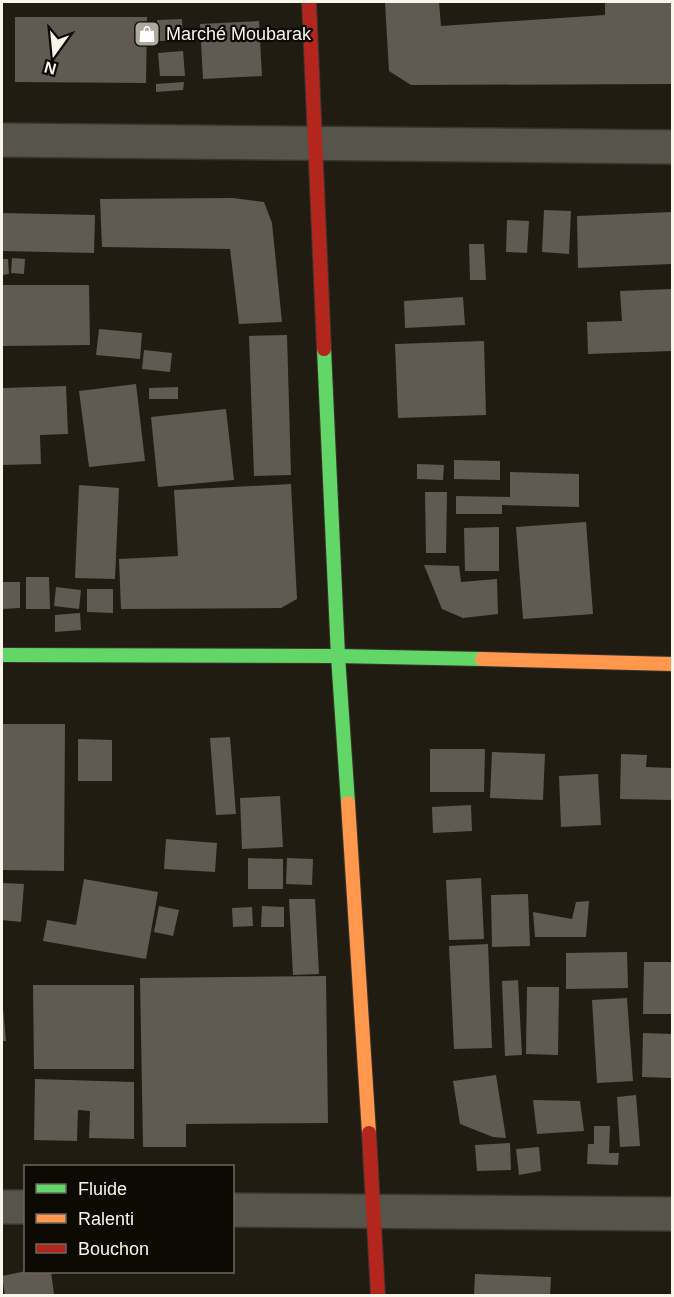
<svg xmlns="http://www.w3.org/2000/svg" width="674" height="1297" viewBox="0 0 674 1297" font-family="Arial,sans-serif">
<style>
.building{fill:#605a52}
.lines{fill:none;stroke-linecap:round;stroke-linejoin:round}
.street-casing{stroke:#39352e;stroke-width:36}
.fast-casing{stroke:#39352e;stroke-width:16}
.slow-casing{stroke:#39352e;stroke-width:16}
.jam-casing{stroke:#39352e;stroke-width:16}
.street{stroke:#57544b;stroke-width:33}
.fast{stroke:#63d668;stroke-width:14}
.slow{stroke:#ff974d;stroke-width:14}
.jam{stroke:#b3261e;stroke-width:14}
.labels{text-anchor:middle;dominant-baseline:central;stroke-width:4.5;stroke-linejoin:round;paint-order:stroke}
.poi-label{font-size:18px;fill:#f9f5e8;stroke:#0d0a03;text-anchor:start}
</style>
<rect width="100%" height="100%" fill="#201c11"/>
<g class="building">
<path d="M385,2H439L441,26L605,15V2H672V84L411,85L389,71Z"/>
<path d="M15,17H147L146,83L15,82Z"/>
<path d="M182,19L183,40L159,41L157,20Z"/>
<path d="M259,21L262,76L203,79L200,24Z"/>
<path d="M183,51L185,76H160L158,53Z"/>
<path d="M184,82L183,90L156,92V84Z"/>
<path d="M233,198L264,202L272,223L282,322L239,324L230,249L102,247L100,199Z"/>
<path d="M544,210L571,211L569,254L542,252Z"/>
<path d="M672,212V264L578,268L577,216Z"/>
<path d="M2,213L95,215L94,253L2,251Z"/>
<path d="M507,220L529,221L527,253L506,252Z"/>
<path d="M469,244H484L486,280H470Z"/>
<path d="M12,258L25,259L24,274L11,273Z"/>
<path d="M2,259H8L9,274L2,275Z"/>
<path d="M2,285H89L90,345L2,346Z"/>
<path d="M672,289V351L588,354L587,322L622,321L620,291Z"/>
<path d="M463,297L465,325L405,328L404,301Z"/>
<path d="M99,329L142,333L140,359L96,355Z"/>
<path d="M287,335L291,475L254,476L249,336Z"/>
<path d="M484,341L486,415L398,418L395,344Z"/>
<path d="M144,350L172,353L170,372L142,369Z"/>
<path d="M136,384L145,461L89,467L79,391Z"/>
<path d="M66,386L68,434L40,435L41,464L2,465V388Z"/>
<path d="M178,387V399H149V388Z"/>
<path d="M226,409L234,480L158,487L151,417Z"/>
<path d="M454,460L500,461V480L454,479Z"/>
<path d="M417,464L444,465L443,480L417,479Z"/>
<path d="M510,472L579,474V507L502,505V514H456V496L510,497Z"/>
<path d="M291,484L297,599L281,608L121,609L119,559L178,556L174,490Z"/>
<path d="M79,485L119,488L115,579L75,578Z"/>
<path d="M425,492H447L446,553H426Z"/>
<path d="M586,522L593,614L523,619L516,527Z"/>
<path d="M499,527V571H465L464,528Z"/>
<path d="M424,565L459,566L461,582L497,579L498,614L463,618L442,609Z"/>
<path d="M26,577H49L50,609H26Z"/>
<path d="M2,582H20V608L2,609Z"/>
<path d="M56,587L81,590L79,609L54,606Z"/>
<path d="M87,589H113V613L87,612Z"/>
<path d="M80,613L81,630L55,632V615Z"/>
<path d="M2,724H65L64,871L2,870Z"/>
<path d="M230,737L236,814L216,815L210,738Z"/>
<path d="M78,739L112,740V781H78Z"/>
<path d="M430,749H485L484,792H430Z"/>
<path d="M492,752L545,754L543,800L490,798Z"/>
<path d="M621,754L647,755L646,767L672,768V800L620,799Z"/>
<path d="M598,774L601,825L561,827L559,776Z"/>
<path d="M280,796L283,847L242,849L240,798Z"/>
<path d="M471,805L472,831L433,833L432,807Z"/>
<path d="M166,839L217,843L215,872L164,869Z"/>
<path d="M248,858L283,859V889H248Z"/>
<path d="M287,858L313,859L312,885L286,884Z"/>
<path d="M481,878L484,939L449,940L446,880Z"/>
<path d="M84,879L158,892L146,959L43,941L47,920L76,925Z"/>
<path d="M3,883L24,884L21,922L2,920Z"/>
<path d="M528,894L530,946L492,947L491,895Z"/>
<path d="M289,899H315L319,974L293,975Z"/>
<path d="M589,901L586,937H535L533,912L572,919L576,902Z"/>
<path d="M159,906L179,910L173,936L154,932Z"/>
<path d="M262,906L284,907V927H261Z"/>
<path d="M252,907L253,926L233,927L232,908Z"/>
<path d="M488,944L492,1048L454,1049L449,946Z"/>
<path d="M627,952L628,988L566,989V953Z"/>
<path d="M644,962H672V1014H643Z"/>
<path d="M326,976L328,1123L186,1124V1147H143L140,978Z"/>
<path d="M518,980L522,1055L505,1056L502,981Z"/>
<path d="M33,985H134V1069H34Z"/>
<path d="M527,987H559L558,1055L526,1054Z"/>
<path d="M627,998L633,1081L597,1083L592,1000Z"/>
<path d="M2,1008H3L6,1041H2Z"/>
<path d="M643,1033L672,1034V1078L642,1077Z"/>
<path d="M496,1075L506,1138L493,1137L460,1124L453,1081Z"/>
<path d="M35,1079L134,1082V1139L89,1138L90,1111L78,1110L77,1141L34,1140Z"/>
<path d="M636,1095L640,1146L620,1147L617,1097Z"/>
<path d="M533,1100L580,1101L584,1131L537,1134Z"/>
<path d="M594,1126H610L609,1153H619L618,1165L587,1164L588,1144H594Z"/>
<path d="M510,1143L511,1170L477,1171L475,1145Z"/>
<path d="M539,1147L541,1171L519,1175L516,1149Z"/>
<path d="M26,1271L51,1272L54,1294L5,1296L2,1276Z"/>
<path d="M475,1274L551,1277L550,1296H474Z"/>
</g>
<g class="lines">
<g class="street-casing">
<g id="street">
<path d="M2,140L672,147"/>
<path d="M2,1207H26"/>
<path d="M232,1210L672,1214"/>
</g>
</g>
<g class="fast-casing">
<g id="fast">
<path d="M324,349L338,656L348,803"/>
<path d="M2,655L338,656L482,659"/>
</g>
</g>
<g class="slow-casing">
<g id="slow">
<path d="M482,659L672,664"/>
<path d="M348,803L369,1133"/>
</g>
</g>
<g class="jam-casing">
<g id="jam">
<path d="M309,2L324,349"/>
<path d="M369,1133L378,1296"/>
</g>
</g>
<use href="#street" class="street"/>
<use href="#fast" class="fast"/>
<use href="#slow" class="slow"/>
<use href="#jam" class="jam"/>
</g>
<defs>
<g id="shop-square" transform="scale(1.35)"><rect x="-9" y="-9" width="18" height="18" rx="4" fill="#ada99d" stroke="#0d0a03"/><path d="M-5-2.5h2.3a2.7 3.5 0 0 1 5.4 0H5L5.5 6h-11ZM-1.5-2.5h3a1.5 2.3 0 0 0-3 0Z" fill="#fff"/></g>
</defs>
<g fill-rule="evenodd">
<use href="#shop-square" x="147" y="34"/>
</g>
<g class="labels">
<g class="poi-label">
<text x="166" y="34">Marché Moubarak</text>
</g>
</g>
<rect width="674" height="1297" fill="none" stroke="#f9f5e8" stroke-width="6"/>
<rect x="24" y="1165" width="210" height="108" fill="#0d0a03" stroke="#6b685f" stroke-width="1.5"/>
<rect x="36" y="1184" width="30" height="9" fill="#63d668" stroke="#6b685f" stroke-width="1.5"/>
<text x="78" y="1195" font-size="18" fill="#f9f5e8">Fluide</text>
<rect x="36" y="1214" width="30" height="9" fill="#ff974d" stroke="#6b685f" stroke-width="1.5"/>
<text x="78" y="1225" font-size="18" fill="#f9f5e8">Ralenti</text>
<rect x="36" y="1244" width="30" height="9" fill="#b3261e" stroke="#6b685f" stroke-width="1.5"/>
<text x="78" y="1255" font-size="18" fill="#f9f5e8">Bouchon</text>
<g transform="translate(54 54) rotate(195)" stroke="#0d0a03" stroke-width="4.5" paint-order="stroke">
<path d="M0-4.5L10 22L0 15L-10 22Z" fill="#f9f5e8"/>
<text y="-9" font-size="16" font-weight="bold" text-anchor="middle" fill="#f9f5e8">N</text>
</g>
</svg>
